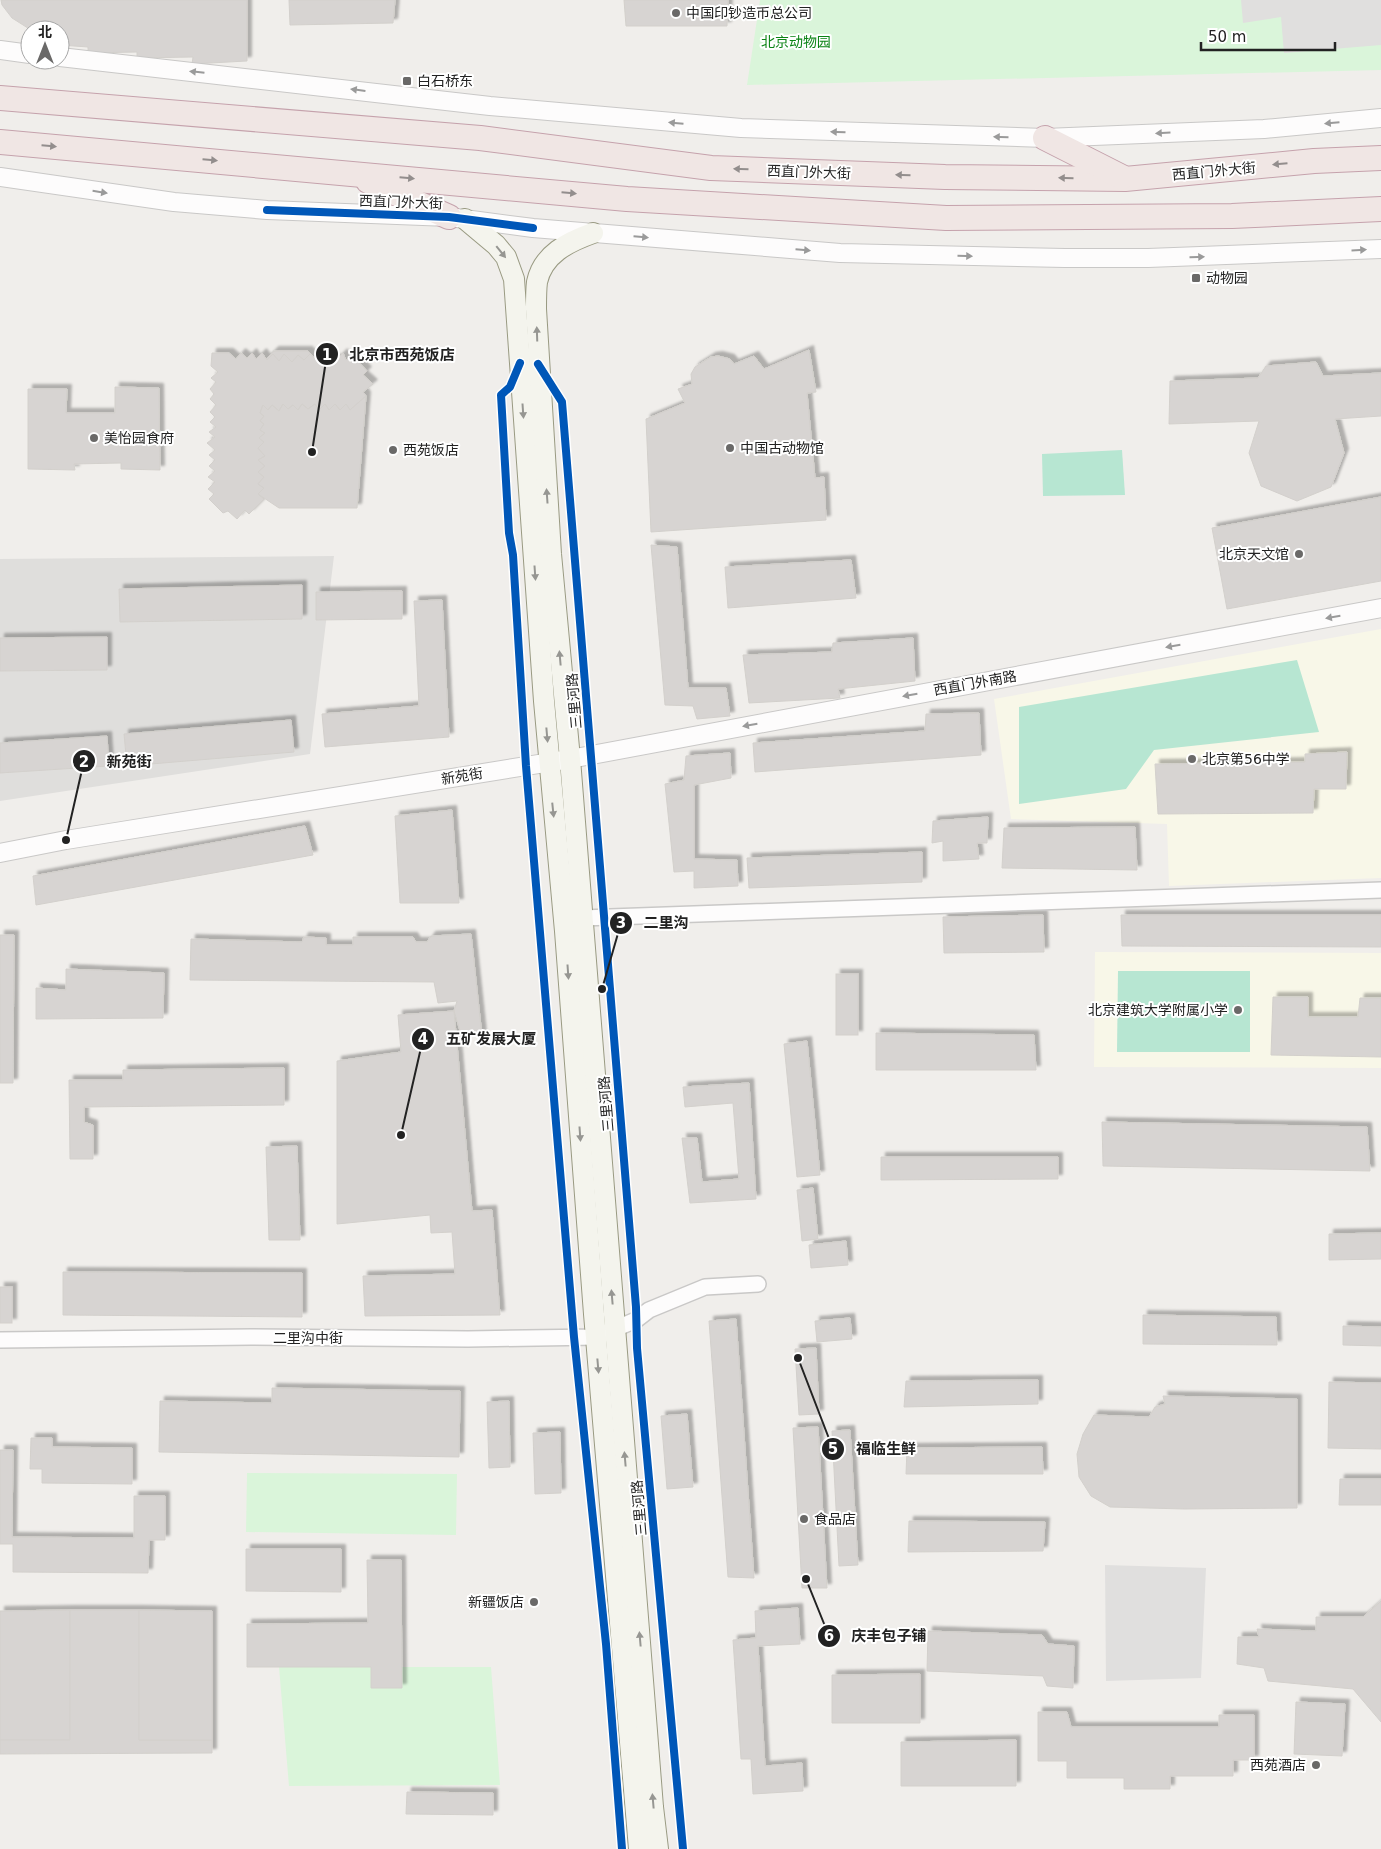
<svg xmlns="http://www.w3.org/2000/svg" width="1381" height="1849" viewBox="0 0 1381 1849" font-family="'DejaVu Sans','Noto Sans SC',sans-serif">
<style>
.residential{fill:#dfdedc}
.education{fill:#f8f7e8}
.park{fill:#daf5da}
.pitch{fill:#b7e6d2}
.parking{fill:#e0dfde}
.building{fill:#d7d4d2;stroke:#d3d0cc;filter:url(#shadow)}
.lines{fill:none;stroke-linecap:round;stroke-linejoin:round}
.minor-casing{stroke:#c9c8c7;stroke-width:18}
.tertiary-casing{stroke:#c9c8c7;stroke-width:20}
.secondary-casing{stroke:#999a82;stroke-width:22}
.trunk-casing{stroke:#c5a2ac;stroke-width:26}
.minor{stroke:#fdfcfc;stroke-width:15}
.tertiary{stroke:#fdfcfc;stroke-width:18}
.secondary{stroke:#f4f4ed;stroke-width:20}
.trunk{stroke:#f0e6e4;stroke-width:24}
.cycleway-casing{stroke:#fff;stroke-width:11}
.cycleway{stroke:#0057b8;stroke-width:8}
.oneway{fill:#9a9a9a}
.oneway2{fill:#938e8d}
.oneway3{fill:#969692}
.poi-dot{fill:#6a6968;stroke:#fff;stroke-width:2}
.labels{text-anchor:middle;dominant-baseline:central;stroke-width:4;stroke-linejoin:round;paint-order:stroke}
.poi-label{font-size:14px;fill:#222;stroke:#fff;text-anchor:start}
.park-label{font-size:14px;fill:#0c8416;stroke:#fff}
.street-label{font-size:14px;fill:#222;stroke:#fff}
.leader{fill:none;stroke:#222;stroke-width:2}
.callout-dot{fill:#222;stroke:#fff;stroke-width:2}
.mark-label{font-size:15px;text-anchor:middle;font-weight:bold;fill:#fff}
.callout-label{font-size:15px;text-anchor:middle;font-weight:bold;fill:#222;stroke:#fff;stroke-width:4;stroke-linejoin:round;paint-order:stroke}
</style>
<defs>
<filter id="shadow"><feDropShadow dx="4.5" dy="-4.5" stdDeviation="1" flood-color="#0004"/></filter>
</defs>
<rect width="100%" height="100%" fill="#f0eeeb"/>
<path class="residential" d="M334,556L310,754L0,801V559Z"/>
<g class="education">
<path d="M1381,629V878L1169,886L1167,824L1011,819L994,699Z"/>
<path d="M1095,952L1381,953V1068L1094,1067Z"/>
</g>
<g class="park">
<path d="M760,0H1381V70L747,85Z"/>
<path d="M247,1473L457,1474L456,1535L246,1532Z"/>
<path d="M279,1667H371L372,1688H402V1667H491L500,1785L289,1786Z"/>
</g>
<g class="pitch">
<path d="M1122,450L1125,495L1043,496L1042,454Z"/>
<path d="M1297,660L1319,732L1154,750L1126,789L1019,804V707Z"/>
<path d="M1118,971H1250V1052H1117Z"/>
</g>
<g class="parking">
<path d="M1241,0H1381V45L1284,53L1281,17L1243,23Z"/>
<path d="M1105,1565L1206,1568L1201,1678L1106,1681Z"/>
</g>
<g class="building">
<path d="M1,0H247V61L192,64L193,57L137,58V52L88,53V47L60,45V30H31L12,18L2,5Z"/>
<path d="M289,0H395L393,23L290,25Z"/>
<path d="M624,0H728L727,26H626Z"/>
<path d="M809,350L816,392L807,393L815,478L824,477L826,520L651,532L646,419L685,403L678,389L692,384L691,374L695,367L711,357L718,356L730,359L734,364L754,356L764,369Z"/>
<path d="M274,351H308L333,378L332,411L307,437H273L249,411V377Z"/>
<path d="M212,353H229L236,359L241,353L247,358L252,353L256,359L262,353L267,360L273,354L279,361L284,354L292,362L298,355L304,360L310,354L315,359L320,354L325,360L331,354L336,360L343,353L346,360L352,355L367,371L363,375L373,384L363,392L366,396L350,410L346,404L340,410L335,404L329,410L325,404L319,410L315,404L308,409L302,404L298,410L293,405L288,409L283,404L279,411L272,405L268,410L263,405L260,413L264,416L260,421L264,424L260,430L265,433L259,438L264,442L258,448L265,456L258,460L265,466L258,472L264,477L258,484L264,488L258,494L264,499L249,514L245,510L237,519L228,511L223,513L209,499L214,494L208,489L215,482L208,477L215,471L209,466L215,460L209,455L215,450L207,443L215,437L209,432L216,427L210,422L215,417L210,412L216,405L210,399L214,394L210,389L216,382L211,378L218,372L211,366Z"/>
<path d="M1316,362L1323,376L1381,373V416L1335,419L1344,453L1331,487L1297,501L1261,486L1249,453L1259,421L1169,424L1170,381L1258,378L1266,366Z"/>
<path d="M115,387L159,388L160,470L121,469V463L74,464L75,470L28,469V389H67L66,413H115Z"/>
<path d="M366,396L357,508H279L258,494L264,488L258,484L264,477L258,472L265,466L258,460L265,456L258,448L264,442L259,438L265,433L260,430L264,424L260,421L264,416L260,413L263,405L268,410L272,405L279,411L283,404L288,409L293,405L298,410L302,404L308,409L315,404L319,410L325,404L329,410L335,404L340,410L346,404L350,410Z"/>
<path d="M1381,497V581L1227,609L1212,528Z"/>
<path d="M651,545L677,547L688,688H726L730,716L697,719L693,706L665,705Z"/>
<path d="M851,560L856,598L728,608L725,567Z"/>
<path d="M302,585V619L120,622L119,589Z"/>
<path d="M402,591V619L316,620V592Z"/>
<path d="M442,600L449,737L325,747L322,714L419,706L414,601Z"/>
<path d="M107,637V670L0,671V638Z"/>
<path d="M913,638L915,681L838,689L840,698L749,703L743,655L832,652L833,643Z"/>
<path d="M979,713L981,755L755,772L753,743L925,731L926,714Z"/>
<path d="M291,720L294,752L127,766L124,734Z"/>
<path d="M107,736L109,766L0,773V743Z"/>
<path d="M1347,752L1346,789H1314L1313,813L1158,814L1155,764L1305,762V754Z"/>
<path d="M730,753L731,778L694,785V859L737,860L738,886L694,888V871L674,872L665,784L684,780L686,756Z"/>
<path d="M452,810L459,903H400L395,816Z"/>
<path d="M988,817L987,843H977L979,859L943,861V841L932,843L933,821Z"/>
<path d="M305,826L313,855L36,905L33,876Z"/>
<path d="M1135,827L1137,870L1002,868L1004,828Z"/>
<path d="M922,852V882L749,888L747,858Z"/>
<path d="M1043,915L1044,952L944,953L943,917Z"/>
<path d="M1121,915H1381V947L1122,946Z"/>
<path d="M471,934L482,1036L462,1037L454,1011L457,1001L438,1003L434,982L190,980L191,939L302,942L304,937L326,938V945H353V937H413L416,942H427L431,936Z"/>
<path d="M0,935H14L13,1083H0Z"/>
<path d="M66,969L164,973L163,1018L36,1019V988L66,990Z"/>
<rect x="836" y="974" width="22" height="61"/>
<path d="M1273,997H1308V1017H1358L1360,998H1381V1057L1271,1055Z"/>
<path d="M454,1011L472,1211L492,1210L500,1315L365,1316L363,1276L455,1274L452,1232L431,1233L430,1215L337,1224V1061L401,1052L398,1015Z"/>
<path d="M876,1033L1034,1035L1036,1070H876Z"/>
<path d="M807,1041L820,1175L797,1177L784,1044Z"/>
<path d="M284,1068V1105L84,1107V1122L93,1125V1159H70L69,1080H123V1070Z"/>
<path d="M749,1083L756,1199L690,1203L682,1138H697L702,1182L739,1179L733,1103L685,1107L683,1087Z"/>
<path d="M1102,1122L1367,1127L1370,1171L1103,1166Z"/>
<path d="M297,1146L300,1240H269L266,1147Z"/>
<path d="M881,1157H1058V1179L881,1180Z"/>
<path d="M813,1188L818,1239L802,1241L797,1190Z"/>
<path d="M1381,1233V1259L1329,1260V1234Z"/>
<path d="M846,1241L848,1265L811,1268L809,1245Z"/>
<path d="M63,1272L302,1273V1317L63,1315Z"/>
<rect x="0" y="1287" width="12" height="36"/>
<path d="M1143,1315L1276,1317L1277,1345L1143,1344Z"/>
<path d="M850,1318L852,1339L817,1342L815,1321Z"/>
<path d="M736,1319L754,1578L728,1577L709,1321Z"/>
<path d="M1343,1326L1381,1327V1346L1343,1345Z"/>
<path d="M816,1348L819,1414L799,1415L795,1349Z"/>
<path d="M1038,1380V1404L904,1407L906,1381Z"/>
<path d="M1329,1382L1381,1383V1449L1328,1448Z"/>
<path d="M272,1388L460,1391L459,1457L159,1452L160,1401L272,1403Z"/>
<path d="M1163,1396L1297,1399V1508L1184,1509L1110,1507L1091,1496L1079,1477L1077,1454L1083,1434L1094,1415L1149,1417L1155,1407L1165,1404Z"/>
<path d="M509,1401L510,1467L489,1468L487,1402Z"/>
<path d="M687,1414L693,1487L667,1489L661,1416Z"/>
<path d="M818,1427L827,1588H802L793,1428Z"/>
<path d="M850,1430L858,1565L839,1566L832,1431Z"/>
<path d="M560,1432L561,1493L535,1494L533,1433Z"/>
<path d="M31,1438H52V1447L132,1448V1484L42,1483V1469H30Z"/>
<path d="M1042,1447L1043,1474H906L907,1448Z"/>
<path d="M0,1450H13L12,1537L134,1538V1496H165V1540H149L148,1573L13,1572V1544H0Z"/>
<path d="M1340,1479H1381V1505H1339Z"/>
<path d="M909,1521L1045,1522L1043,1551L908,1552Z"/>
<path d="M246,1549H341V1592L246,1591Z"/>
<path d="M367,1560H401L402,1688H371V1667H247V1624L368,1623Z"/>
<path d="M1381,1601V1722L1353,1689L1268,1681L1264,1668L1237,1664L1238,1637H1259L1257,1629L1316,1631V1617H1363Z"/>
<path d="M798,1608L800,1644L758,1646L765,1766L802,1763L803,1791L753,1794L751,1759H741L733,1640L756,1638L755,1611Z"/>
<path d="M70,1610V1740H0V1611Z"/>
<path d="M70,1610H139V1740H212V1753L0,1754V1740H70Z"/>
<path d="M139,1610L212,1611V1740H139Z"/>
<path d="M928,1631L1042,1635L1048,1644L1074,1646L1073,1688L1047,1686L1043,1676L927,1671Z"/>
<path d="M920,1674V1723H832V1675Z"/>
<path d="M1296,1702L1345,1704L1342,1756L1294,1754Z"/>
<path d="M1038,1712H1067L1071,1727H1219V1715H1254V1760H1233V1776H1170V1789H1124V1778H1067V1761H1038Z"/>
<path d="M1016,1740V1786H901V1742Z"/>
<path d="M407,1792L493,1793V1815L406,1814Z"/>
</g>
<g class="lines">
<g class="minor-casing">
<g id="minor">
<path d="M582,918L1381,890"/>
<path d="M0,1340L251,1337L468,1339L596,1337L636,1320L649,1310L705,1287L758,1284"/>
</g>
</g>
<g class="tertiary-casing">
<g id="tertiary">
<path d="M0,50L30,54"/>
<path d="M60,57L490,106L741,128L1045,138L1264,129L1381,118"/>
<path d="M0,177L174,202L267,210L449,217L533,228L840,253L1065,258H1148L1381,249"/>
<path d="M0,853L66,840L570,759L1381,608"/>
</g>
</g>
<g class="secondary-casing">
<g id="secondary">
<path d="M465,219L496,245L506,257L514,279L544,701L565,931L594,1314L639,1849"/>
<path d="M593,233C568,242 543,254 537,282C536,290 536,300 536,309L551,554L570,759L653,1807L658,1849"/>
</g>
</g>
<g class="trunk-casing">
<g id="trunk">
<path d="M0,98L480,138L711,168L945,177L1125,179L1314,161L1381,158"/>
<path d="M1045,138L1122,177"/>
<path d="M0,142L627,199L946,218L1232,216L1381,209"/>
<path d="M368,181L449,217"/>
</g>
</g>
<use href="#minor" class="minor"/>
<use href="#tertiary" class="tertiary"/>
<use href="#secondary" class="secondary"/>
<use href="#trunk" class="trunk"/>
<g class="cycleway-casing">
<g id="cycleway">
<path d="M267,210L449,217L533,228"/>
<path d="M520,363L510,387L501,395L509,533L513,555L526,766L574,1337L606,1644L622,1849"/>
<path d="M538,364L562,402L636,1307L637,1348L683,1849"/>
</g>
</g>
<use href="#cycleway" class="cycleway"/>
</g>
<defs><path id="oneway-solid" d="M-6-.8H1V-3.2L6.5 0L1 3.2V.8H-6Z" transform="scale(1.25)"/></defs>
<g class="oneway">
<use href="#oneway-solid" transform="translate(197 72) rotate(-174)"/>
<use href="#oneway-solid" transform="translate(358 90) rotate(-173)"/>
<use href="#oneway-solid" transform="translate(676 123) rotate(-175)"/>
<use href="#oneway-solid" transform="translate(1332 123) rotate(175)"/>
<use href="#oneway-solid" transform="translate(838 132) rotate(-178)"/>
<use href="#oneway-solid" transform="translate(1163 133) rotate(177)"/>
<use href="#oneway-solid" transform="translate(1001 137) rotate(-179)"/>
<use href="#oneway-solid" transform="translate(100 192) rotate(9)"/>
<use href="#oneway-solid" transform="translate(641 237) rotate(5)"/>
<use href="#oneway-solid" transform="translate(803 250) rotate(5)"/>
<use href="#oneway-solid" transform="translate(1359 250) rotate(-3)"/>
<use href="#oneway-solid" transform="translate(965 256) rotate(1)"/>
<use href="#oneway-solid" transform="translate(1197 257) rotate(-2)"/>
<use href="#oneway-solid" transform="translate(1333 617) rotate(170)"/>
<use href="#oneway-solid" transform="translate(1173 646) rotate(170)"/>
<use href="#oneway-solid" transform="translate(910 695) rotate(170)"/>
<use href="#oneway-solid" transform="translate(750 725) rotate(170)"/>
</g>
<g class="oneway2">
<use href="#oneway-solid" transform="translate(49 146) rotate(5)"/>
<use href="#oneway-solid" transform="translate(210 160) rotate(5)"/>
<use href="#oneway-solid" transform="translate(1280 164) rotate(175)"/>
<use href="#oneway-solid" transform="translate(741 169) rotate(-178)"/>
<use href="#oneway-solid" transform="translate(903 175) rotate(-178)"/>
<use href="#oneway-solid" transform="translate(407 178) rotate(5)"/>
<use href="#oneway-solid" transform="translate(1066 178) rotate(-179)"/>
<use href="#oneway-solid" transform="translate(569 193) rotate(5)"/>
</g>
<g class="oneway3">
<use href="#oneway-solid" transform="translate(501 252) rotate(51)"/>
<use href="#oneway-solid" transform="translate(537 334) rotate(-92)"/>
<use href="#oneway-solid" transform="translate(523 411) rotate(86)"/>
<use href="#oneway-solid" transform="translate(547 496) rotate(-94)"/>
<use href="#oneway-solid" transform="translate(535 573) rotate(86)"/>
<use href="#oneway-solid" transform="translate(560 658) rotate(-95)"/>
<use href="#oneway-solid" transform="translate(547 735) rotate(85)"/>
<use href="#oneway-solid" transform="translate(553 810) rotate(84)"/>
<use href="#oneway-solid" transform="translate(568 972) rotate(86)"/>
<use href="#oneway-solid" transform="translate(580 1134) rotate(86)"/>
<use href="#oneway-solid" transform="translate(612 1297) rotate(-95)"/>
<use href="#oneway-solid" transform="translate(598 1366) rotate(85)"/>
<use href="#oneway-solid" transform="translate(625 1459) rotate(-95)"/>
<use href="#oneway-solid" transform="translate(640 1639) rotate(-95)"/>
<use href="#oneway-solid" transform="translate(653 1801) rotate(-95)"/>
</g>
<g class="poi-dot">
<circle cx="676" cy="13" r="5"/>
<rect x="402" y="76" width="10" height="10" rx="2.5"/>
<rect x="1191" y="273" width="10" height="10" rx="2.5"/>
<circle cx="94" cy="438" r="5"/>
<circle cx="730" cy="448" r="5"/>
<circle cx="393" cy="450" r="5"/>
<circle cx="1299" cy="554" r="5"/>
<circle cx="1192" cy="759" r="5"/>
<circle cx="1238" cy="1010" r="5"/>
<circle cx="804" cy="1519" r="5"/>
<circle cx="534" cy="1602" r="5"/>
<circle cx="1316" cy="1765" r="5"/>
</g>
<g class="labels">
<g class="poi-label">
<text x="686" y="13">中国印钞造币总公司</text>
<text x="417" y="81">白石桥东</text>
<text x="1206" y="278">动物园</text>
<text x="104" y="438">美怡园食府</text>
<text x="740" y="448">中国古动物馆</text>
<text x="403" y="450">西苑饭店</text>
<text x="1289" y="554" text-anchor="end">北京天文馆</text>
<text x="1202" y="759">北京第56中学</text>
<text x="1228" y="1010" text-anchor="end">北京建筑大学附属小学</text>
<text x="814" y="1519">食品店</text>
<text x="524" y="1602" text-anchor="end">新疆饭店</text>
<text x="1306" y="1765" text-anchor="end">西苑酒店</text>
</g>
<g class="park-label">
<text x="796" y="42">北京动物园</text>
</g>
<g class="street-label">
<text transform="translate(1214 171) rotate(-5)">西直门外大街</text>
<text transform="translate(809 172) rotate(2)">西直门外大街</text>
<text transform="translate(401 202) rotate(2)">西直门外大街</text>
<text transform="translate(975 683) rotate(-10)">西直门外南路</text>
<text transform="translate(574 701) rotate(-95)">三里河路</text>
<text transform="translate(462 776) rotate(-9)">新苑街</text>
<text transform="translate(606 1104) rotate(-95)">三里河路</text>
<text x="308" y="1338">二里沟中街</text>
<text transform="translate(639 1508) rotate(-95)">三里河路</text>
</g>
</g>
<path class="leader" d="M312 452L327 354M66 840L84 761M602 989L621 923M401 1135L423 1039M798 1358L833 1449M806 1579L829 1636"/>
<g class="callout-dot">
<circle cx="312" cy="452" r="5"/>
<circle cx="66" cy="840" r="5"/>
<circle cx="602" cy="989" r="5"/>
<circle cx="401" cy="1135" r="5"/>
<circle cx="798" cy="1358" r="5"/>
<circle cx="806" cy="1579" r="5"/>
<circle cx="327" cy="354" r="12"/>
<circle cx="84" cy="761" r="12"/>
<circle cx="621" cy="923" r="12"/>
<circle cx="423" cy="1039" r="12"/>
<circle cx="833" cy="1449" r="12"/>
<circle cx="829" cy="1636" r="12"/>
</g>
<g class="mark-label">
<text x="327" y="360">1</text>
<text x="84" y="767">2</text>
<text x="621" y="928">3</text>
<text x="423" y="1044">4</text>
<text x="833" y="1454">5</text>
<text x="829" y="1641">6</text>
</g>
<g class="callout-label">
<text x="402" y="360">北京市西苑饭店</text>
<text x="129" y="767">新苑街</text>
<text x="666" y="928">二里沟</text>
<text x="491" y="1044">五矿发展大厦</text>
<text x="886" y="1454">福临生鲜</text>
<text x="889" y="1641">庆丰包子铺</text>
</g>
<g transform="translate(45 45)"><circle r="24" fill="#ffffff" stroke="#a7a7a7"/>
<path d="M0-4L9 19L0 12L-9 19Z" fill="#6a6968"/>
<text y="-8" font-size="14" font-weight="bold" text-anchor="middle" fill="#222222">北</text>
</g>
<path d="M1201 42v8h134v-8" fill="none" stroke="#222222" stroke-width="2.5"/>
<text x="1208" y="42" font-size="15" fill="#222222" stroke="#ffffff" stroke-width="4" paint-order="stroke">50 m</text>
</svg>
